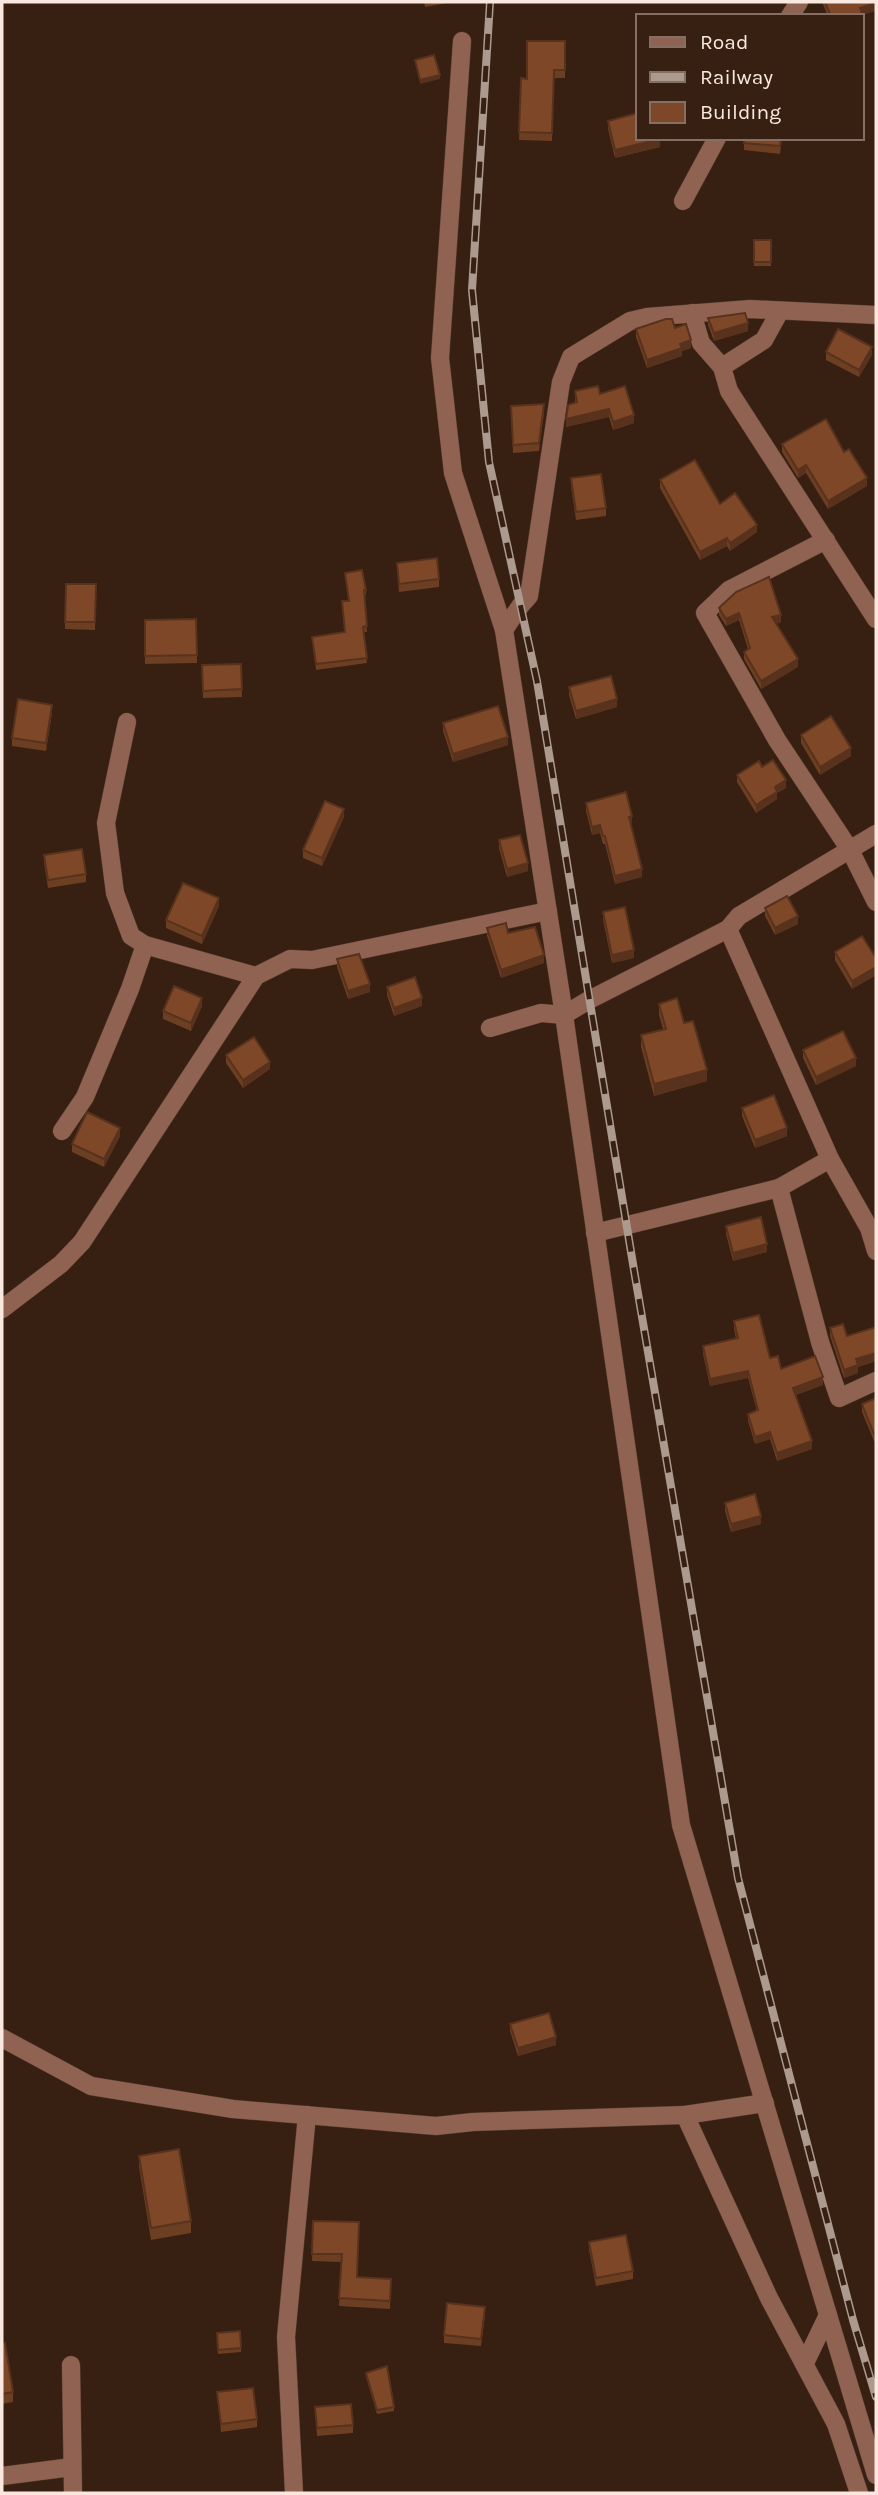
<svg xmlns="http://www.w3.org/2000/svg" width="878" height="2495" viewBox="0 0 878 2495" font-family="Karla,sans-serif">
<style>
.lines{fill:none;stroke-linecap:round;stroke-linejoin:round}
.minor-casing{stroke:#523b2e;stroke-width:19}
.minor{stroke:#906251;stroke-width:18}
.rail-casing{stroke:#ad9a8f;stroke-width:8}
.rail{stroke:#371f11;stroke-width:5;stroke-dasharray:16;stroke-linecap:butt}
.wall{fill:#6c3e22}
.shaded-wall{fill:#58321c}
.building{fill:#7e4828;stroke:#58321c;stroke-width:2}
</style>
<rect width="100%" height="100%" fill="#371f11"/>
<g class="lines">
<g class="minor-casing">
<g id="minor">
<path d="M790,16L799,2"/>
<path d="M462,41L440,358L453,473L504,630L564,1015L681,1825L876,2475"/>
<path d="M683,201L717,138"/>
<path d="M692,313L701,343L722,367L729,391L876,619"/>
<path d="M722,367L764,340L780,311"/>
<path d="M826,540L729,590L705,613L777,740L850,850L876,902"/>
<path d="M504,630L521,605L529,596L561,382L571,357L630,321L647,317L750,309L876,315"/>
<path d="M127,722L106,823L115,893L131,936L145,945L256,976"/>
<path d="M728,929L830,1159L869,1228L876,1251"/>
<path d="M490,1028L541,1013L564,1015L589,1000L728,929L739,916L876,834"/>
<path d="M62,1131L85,1097L130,989L145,945"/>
<path d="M779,1188L820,1342L839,1398L876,1381"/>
<path d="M595,1233L779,1188L830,1159"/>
<path d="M2,1309L61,1264L82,1242L256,976L290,959L312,960L548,911"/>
<path d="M2,2038L91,2086L233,2109L436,2126L473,2122L685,2115L769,2298L836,2424L859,2493"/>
<path d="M685,2115L765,2103"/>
<path d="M805,2363L828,2315"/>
<path d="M71,2365L73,2493"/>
<path d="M2,2476L72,2467"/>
<path d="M294,2493L286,2337L307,2115"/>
</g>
</g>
<use href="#minor" class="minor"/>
<g class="rail-casing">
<path id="rail" d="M490,2L472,290L489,462L537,681L634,1270L738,1878L853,2320L876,2397"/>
</g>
<use href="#rail" class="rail"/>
</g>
<g class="wall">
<path d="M424,2H453L425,7Z"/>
<path d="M822,2H876L862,16H828Z"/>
<path d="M565,41V78H554L552,141L519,140L521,78L527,79Z"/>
<path d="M608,121L660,147L615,158L608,129Z"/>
<path d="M782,138L780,154L744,150V143Z"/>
<rect x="754" y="240" width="17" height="26"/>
<path d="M708,318L748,331L714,341L708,325Z"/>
<path d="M675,328L691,348L682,351V356L647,368L636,337V329Z"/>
<path d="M826,352L872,355L859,377L826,360Z"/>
<path d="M575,391L600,394L634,423L613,430L609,417L566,427L575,402Z"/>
<path d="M511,406L544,412L539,451L513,453Z"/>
<path d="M782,444L844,452L867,486L828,509L806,473L798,478L782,452Z"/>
<path d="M571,478L606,508V516L576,520L571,486Z"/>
<path d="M660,480L757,532L730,551L727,546L700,560L660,488Z"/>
<path d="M397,563L439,579V587L399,592Z"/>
<path d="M345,573L366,590V595H364L367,632H363L367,663L316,670L312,637L345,632L349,601Z"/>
<path d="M96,584L95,630L65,629V622Z"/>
<path d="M719,608L781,622L776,624L798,667L761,689L744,659V652L748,649L739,620L726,626L719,615Z"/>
<path d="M145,620L197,655V663L145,664Z"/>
<path d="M241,664L242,697L203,698L202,665Z"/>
<path d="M569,687L617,707L576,719L569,695Z"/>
<path d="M52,713L46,751L12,746V738Z"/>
<path d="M443,723L508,745L453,762L443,731Z"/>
<path d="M801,735L851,756L820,775L801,743Z"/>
<path d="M762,767L786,788L777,793V799L756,813L737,782V775Z"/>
<path d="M586,803L632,824H631L642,877L615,884L605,844H603L600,833L592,835L586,811Z"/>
<path d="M344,817L322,866L303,858V850Z"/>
<path d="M499,840L528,871L507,877L499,848Z"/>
<path d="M44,855L86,874V882L48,888L44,863Z"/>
<path d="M219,906L202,944L166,928V920Z"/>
<path d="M765,908L798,924L775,935L765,916Z"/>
<path d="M603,912L634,958L612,963L603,920Z"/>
<path d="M487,928L508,933L544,963L501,978L487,936Z"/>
<path d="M835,952L876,958V975L852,989L835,960Z"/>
<path d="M337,959L370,992L348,999L337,967Z"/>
<path d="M387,987L422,1006L394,1016L387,995Z"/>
<path d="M659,1004L707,1081L654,1096L641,1047V1035L663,1029L659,1015Z"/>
<path d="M202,1006L191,1031L163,1019V1011Z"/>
<path d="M803,1050L856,1066L816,1085L803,1058Z"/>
<path d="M226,1055L270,1069L243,1088L226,1063Z"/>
<path d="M742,1108L787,1136L755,1148L742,1116Z"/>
<path d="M120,1136L104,1167L72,1152V1144Z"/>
<path d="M726,1226L767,1252L733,1261L726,1234Z"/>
<path d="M734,1321L781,1369L823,1385L796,1395L812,1449L777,1461L770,1439L755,1444L748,1421V1414L757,1411L748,1378L710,1386L703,1354V1346L736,1339L734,1329Z"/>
<path d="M876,1327V1361L858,1367V1373L844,1378L830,1336V1328L847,1336Z"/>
<path d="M876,1398V1441H874L862,1412V1404Z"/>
<path d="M725,1503L761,1524L731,1532L725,1511Z"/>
<path d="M510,2024L556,2045L518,2056L510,2031Z"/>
<path d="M139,2156L191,2221V2233L151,2240L139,2167Z"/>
<path d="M313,2221L359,2222L357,2277L391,2279L390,2309L339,2306L341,2262L312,2261Z"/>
<path d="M589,2242L633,2271V2279L596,2286L589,2250Z"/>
<path d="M485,2315L481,2346L444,2343V2335Z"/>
<path d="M217,2333L241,2348V2352L218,2354Z"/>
<path d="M2,2343L13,2392V2402L2,2404Z"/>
<path d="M366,2373L394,2407V2411L377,2414L366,2377Z"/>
<path d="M217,2392L257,2419V2427L221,2432Z"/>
<path d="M315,2407L353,2425V2433L317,2436Z"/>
</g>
<g class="shaded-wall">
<path d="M876,3V11L862,15V21V16H856L860,8Z"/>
<path d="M440,75V79L420,84V80Z"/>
<path d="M660,139V147L615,158V150Z"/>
<path d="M748,323V331L714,341V333Z"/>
<path d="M691,340V348L682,351V356L647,368V360L680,344Z"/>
<path d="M872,347V355L859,377V370Z"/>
<path d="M544,404V412L539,451V443Z"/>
<path d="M609,409V417L566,427V419Z"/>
<path d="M634,415V423L613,430V422Z"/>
<path d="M806,465V473L798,478V470Z"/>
<path d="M867,478V486L828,509V501Z"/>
<path d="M757,525V532L730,551V543Z"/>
<path d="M727,538V546L700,560V552Z"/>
<path d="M739,613V620L726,626V619Z"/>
<path d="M781,615V622L772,625V617Z"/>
<path d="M798,659V667L761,689V681Z"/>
<path d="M617,699V707L576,719V711Z"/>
<path d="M52,705V713L46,751V743Z"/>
<path d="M508,737V745L453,762V754Z"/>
<path d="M851,748V756L820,775V767Z"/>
<path d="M786,780V788L777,793V799L756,813V805L775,787Z"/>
<path d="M344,809V817L322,866V858Z"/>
<path d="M632,816V824L629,825V817Z"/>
<path d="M600,825V833L592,835V827Z"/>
<path d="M528,863V871L507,877V869Z"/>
<path d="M642,869V877L615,884V876Z"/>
<path d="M219,898V906L202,944V936Z"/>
<path d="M798,916V924L775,935V928Z"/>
<path d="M634,950V958L612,963V955Z"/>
<path d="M544,955V963L501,978V970Z"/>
<path d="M876,967V975L852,989V981Z"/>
<path d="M370,984V992L348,999V991Z"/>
<path d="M202,998V1006L191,1031V1023Z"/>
<path d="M422,998V1006L394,1016V1008Z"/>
<path d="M856,1058V1066L816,1085V1077Z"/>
<path d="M270,1062V1069L243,1088V1080Z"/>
<path d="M707,1070V1081L654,1096V1084Z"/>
<path d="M120,1128V1136L104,1167V1159Z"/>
<path d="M787,1128V1136L755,1148V1140Z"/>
<path d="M767,1244V1252L733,1261V1253Z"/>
<path d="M876,1353V1361L858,1367V1373L844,1378V1370L856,1359Z"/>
<path d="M748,1371V1378L710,1386V1379Z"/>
<path d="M823,1377V1385L793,1396V1388Z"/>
<path d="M770,1432V1439L755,1444V1437Z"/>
<path d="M812,1441V1449L777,1461V1453Z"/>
<path d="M761,1516V1524L731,1532V1524Z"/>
<path d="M556,2037V2045L518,2056V2048Z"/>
</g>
<g class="building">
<path d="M825,2H876V3L860,8L862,13L856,16H831Z"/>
<path d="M527,41H565V70H554L552,133L519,132L521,78L527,79Z"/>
<path d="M434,55L440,75L420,80L415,60Z"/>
<path d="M638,113V138L660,139L615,150L608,121Z"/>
<path d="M744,138H781L780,146L744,143Z"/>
<rect x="754" y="240" width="17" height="22"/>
<path d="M745,313L748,323L714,333L708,318Z"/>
<path d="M666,319H672L675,328L686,324L691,340L680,344L682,348L647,360L636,329Z"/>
<path d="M838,329L872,347L859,370L826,352Z"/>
<path d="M598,386L600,394L625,386L634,415L613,422L609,409L566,419L568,405L577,402L575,391Z"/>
<path d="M544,404L539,443L513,445L511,406Z"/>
<path d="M826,419L844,452L849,449L867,478L828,501L806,465L798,470L782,444Z"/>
<path d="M695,460L720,504L735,493L757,525L730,543L727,538L700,552L660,480Z"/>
<path d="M601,474L606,508L576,512L571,478Z"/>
<path d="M437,558L439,579L399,584L397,563Z"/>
<path d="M362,570L366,590H364L367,626L363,627L367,658L316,664L312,637L345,632L342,601H349L345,573Z"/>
<path d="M769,577L781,615L772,617L798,659L761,681L744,652L750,648L739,613L726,619L719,608L736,592Z"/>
<path d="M66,584H96L95,622H65Z"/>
<path d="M196,619L197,655L145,656V620Z"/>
<path d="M241,664L242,689L203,691L202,665Z"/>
<path d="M611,676L617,699L576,711L569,687Z"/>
<path d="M18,699L52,705L46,743L12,738Z"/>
<path d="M498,706L508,737L453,754L443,723Z"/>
<path d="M831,716L851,748L820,767L801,735Z"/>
<path d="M773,760L786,780L775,787L777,792L756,805L737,775L759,761L762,767Z"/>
<path d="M626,792L632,816L629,817L642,869L615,876L605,836H603L600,825L592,827L586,803Z"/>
<path d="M325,801L344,809L322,858L303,850Z"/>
<path d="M520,835L528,863L507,869L499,840Z"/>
<path d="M82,849L86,874L48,880L44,855Z"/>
<path d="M183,883L219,898L202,936L166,920Z"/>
<path d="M787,896L798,916L775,928L765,908Z"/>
<path d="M625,907L634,950L612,955L603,912Z"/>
<path d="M506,923L508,933L535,927L544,955L501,970L487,928Z"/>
<path d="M862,936L876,958V967L852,981L835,952Z"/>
<path d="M359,954L370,984L348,991L337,959Z"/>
<path d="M415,977L422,998L394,1008L387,987Z"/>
<path d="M174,986L202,998L191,1023L163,1011Z"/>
<path d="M677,998L684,1023L693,1021L707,1070L654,1084L641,1035L666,1029L659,1004Z"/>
<path d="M843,1031L856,1058L816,1077L803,1050Z"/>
<path d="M254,1037L270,1062L243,1080L226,1055Z"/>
<path d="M774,1095L787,1128L755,1140L742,1108Z"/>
<path d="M87,1112L120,1128L104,1159L72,1144Z"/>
<path d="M761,1217L767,1244L733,1253L726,1226Z"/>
<path d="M759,1315L770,1358L778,1356L781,1369L815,1356L823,1377L793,1388L812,1441L777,1453L770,1432L755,1437L748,1414L758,1410L748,1371L710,1379L703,1346L738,1338L734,1321Z"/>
<path d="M843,1324L847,1336L876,1327V1353L856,1359L858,1365L844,1370L830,1328Z"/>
<path d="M876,1398V1433L874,1434L862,1404Z"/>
<path d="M755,1494L761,1516L731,1524L725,1503Z"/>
<path d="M549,2013L556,2037L518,2048L510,2024Z"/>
<path d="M179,2149L191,2221L151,2228L139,2156Z"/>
<path d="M313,2221L359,2222L357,2277L391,2279L390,2301L339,2298L342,2254H312Z"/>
<path d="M626,2235L633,2271L596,2278L589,2242Z"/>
<path d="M447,2303L485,2307L481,2339L444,2335Z"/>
<path d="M240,2331L241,2348L218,2350L217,2333Z"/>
<path d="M2,2343H5L13,2392L2,2394Z"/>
<path d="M387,2366L394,2407L377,2410L366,2373Z"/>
<path d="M253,2388L257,2419L221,2424L217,2392Z"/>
<path d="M351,2404L353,2425L317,2428L315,2407Z"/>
</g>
<rect width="878" height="2495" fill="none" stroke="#f9e8df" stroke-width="7"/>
<rect x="636" y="14" width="228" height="126" fill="#371f11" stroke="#856f63" stroke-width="2"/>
<rect x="650" y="37" width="35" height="10" fill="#906251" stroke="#856f63" stroke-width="2"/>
<text x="700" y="49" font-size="21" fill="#f9e8df">Road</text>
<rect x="650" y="72" width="35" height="10" fill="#ad9a8f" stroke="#856f63" stroke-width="2"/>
<text x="700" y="84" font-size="21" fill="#f9e8df">Railway</text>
<rect x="650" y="102" width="35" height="21" fill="#7e4828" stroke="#856f63" stroke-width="2"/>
<text x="700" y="119" font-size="21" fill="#f9e8df">Building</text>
</svg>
